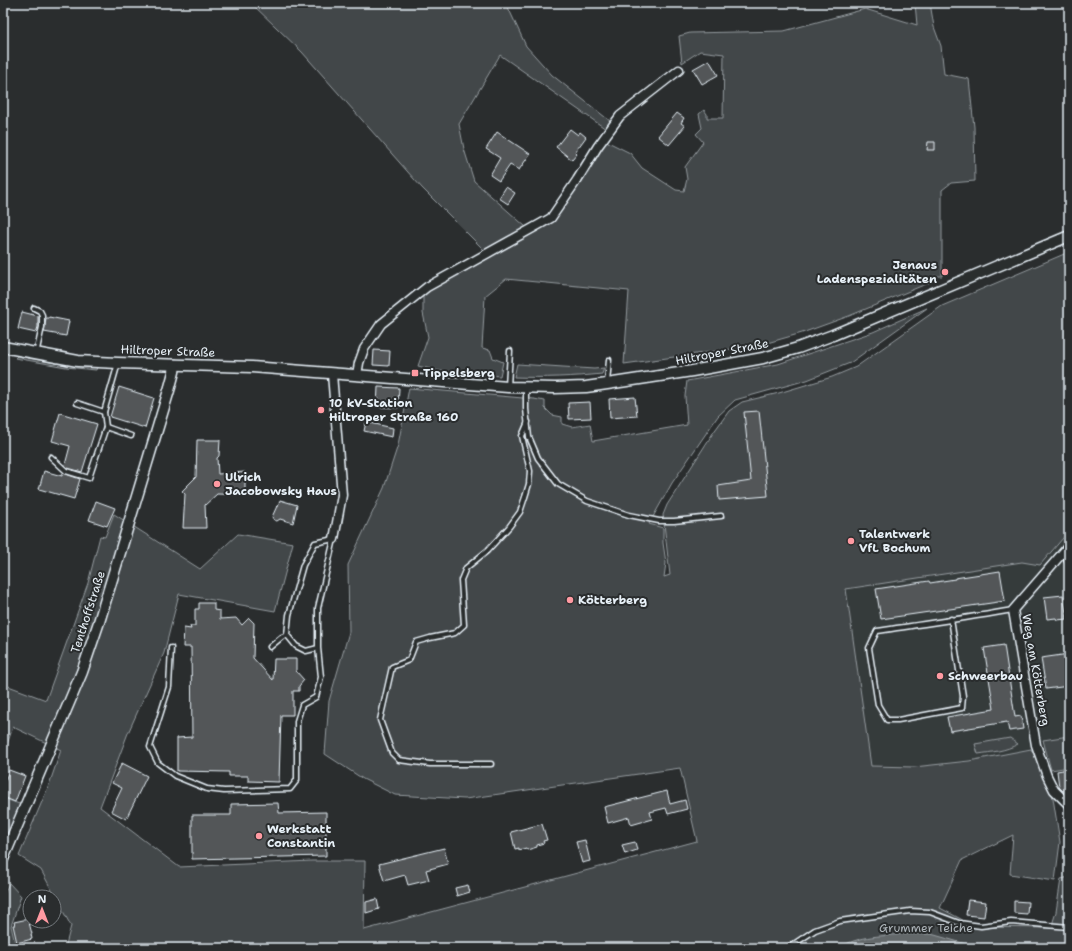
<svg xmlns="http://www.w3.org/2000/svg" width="1072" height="951" viewBox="0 0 1072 951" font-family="'Shantell Sans',sans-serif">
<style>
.built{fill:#363a3b}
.green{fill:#424648;stroke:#959ca0}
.water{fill:#63686b;stroke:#989fa3}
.building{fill:#535759;stroke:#e8f1f8}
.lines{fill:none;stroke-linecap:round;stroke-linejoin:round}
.service-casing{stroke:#e8f1f8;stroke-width:7}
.minor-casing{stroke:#e8f1f8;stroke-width:11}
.tertiary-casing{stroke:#e8f1f8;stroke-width:13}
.service{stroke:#2a2d2e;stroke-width:4}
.minor{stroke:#2a2d2e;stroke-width:8}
.tertiary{stroke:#2a2d2e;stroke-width:10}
.poi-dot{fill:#ff9aa2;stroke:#2a2d2e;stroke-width:1.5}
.labels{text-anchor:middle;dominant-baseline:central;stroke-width:4;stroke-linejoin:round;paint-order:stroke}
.poi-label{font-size:12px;font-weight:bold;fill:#e8f1f8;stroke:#2a2d2e;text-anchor:start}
.street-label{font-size:12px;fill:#e8f1f8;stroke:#2a2d2e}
.park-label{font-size:12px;fill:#aeb5ba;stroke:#2a2d2e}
</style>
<rect width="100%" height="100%" fill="#2a2d2e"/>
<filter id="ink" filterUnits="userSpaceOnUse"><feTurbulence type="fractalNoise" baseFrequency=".025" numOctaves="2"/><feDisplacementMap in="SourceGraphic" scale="8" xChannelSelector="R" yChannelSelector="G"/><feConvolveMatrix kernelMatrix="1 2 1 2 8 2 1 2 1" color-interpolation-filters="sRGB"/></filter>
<g filter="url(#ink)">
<path class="built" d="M1069,531V736L1043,740L1031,749L969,761L914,767L871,766L846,588L1022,562L1040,565Z"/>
<g class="green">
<path d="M251,3H506L526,46L552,75L610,121L606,129L500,55L459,124L464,149L474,181L526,227L548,216L554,219L588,173L606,141L630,153L642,168L676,190L684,191L687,179L685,167L703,142L696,134L702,128L699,114L704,110L707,114V118H723L724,54L700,51L682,63L679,36L690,33L784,31L865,9L917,25L915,3H930L934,27L941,46L944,74L969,79L974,127L975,181L951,183L942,190V276H934L931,282L849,316L802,333L760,345L624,364L629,291L506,279L485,296L482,348L490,350L493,358L503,362L500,376L439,371L418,366L428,337L423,313V291L480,260L484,250L422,188L302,52Z"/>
<path d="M1069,252V531L1040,565L1022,562L846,589L871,766L914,767L969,761L1031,749L1052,792L1060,842L1055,881L1010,874L1013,835L962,860L940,908L976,927L1051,928L1056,912L1061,879L1069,877V948H65L71,926L41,870L19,856L49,785L61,750L13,727L3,756V684L46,700L88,583L100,536L105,537L114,514L200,569L238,534L293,543L275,611L179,594L164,653L128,733L100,807L179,867L312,861H365L364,930L697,841L680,768L465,799L395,795L363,779L325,754L329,701L349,632L348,565L384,488L398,445L409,388L534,399L545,401V408L552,415L562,417V424L572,427L590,424L593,441L687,425L685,396L687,381L778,364L873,332L927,308L850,363L807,380L735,400L718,416L672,483L649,524L663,528V543L666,563L664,577L670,575L663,515L667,505L713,433L729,411L742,402L779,393L832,377L856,367L942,306Z"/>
<path d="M17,356L67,365L97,367L96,370L66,367L15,358Z"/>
<path d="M517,364L594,369L604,368L602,374C573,377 544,378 514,377Z"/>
<path d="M1069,736V767L1051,770L1043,740Z"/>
<path d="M1010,738L1018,744C1006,751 992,752 978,754L975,744Z"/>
<path d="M3,798L22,805L3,848Z"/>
<path d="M9,883L21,896L11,926L16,948H3V897Z"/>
</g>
<path class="water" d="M907,934H931L966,944L984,948H839C859,935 884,936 907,934Z"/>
<g class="building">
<path d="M709,60L718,75L702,84L693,69Z"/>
<path d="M677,113L684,118L681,123L685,126L669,145L658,136Z"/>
<path d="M570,129L578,135L580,132L586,137L575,152L577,154L572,160L556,147Z"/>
<path d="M497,132L530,154L519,170L510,165L499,181L490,175L500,158L486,149Z"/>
<path d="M928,142H935V150H927Z"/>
<path d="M506,187L515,193L508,204L499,198Z"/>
<path d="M22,312L38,316V327L36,333L18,329Z"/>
<path d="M49,317L69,321L66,336L44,332L46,318H49Z"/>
<path d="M374,350L390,351L389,366L373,365Z"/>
<path d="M119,387L154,398L145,428L110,417Z"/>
<path d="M378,387L399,388L398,408L377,407Z"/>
<path d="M635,397L637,416L610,418L609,399Z"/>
<path d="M590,402L591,418L569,419L568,403Z"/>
<path d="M759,411L768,496L719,500L718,486L751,481L744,412Z"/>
<path d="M60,413L97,424L82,472L68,468L65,465L70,446L52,441Z"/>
<path d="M366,422L393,428L392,437L364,431Z"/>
<path d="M197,440H220L219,456L217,458L218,474L245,472V495L217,494L205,505L206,528H183L185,494L182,491L196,477Z"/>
<path d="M44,471L62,476L63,473L80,479L74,499L39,489Z"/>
<path d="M280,500L297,505L293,523L280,519L277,521L274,520L272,517L277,506L278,507Z"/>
<path d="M96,501L115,508L107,526L89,520Z"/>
<path d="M1000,571L1005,601L881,619L876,589L929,581L930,583L955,579V578Z"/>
<path d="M1063,595L1067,619L1057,620L1056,618L1047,619L1044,597Z"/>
<path d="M199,603H214V610L220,611V619L236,618L242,625L249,618L254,623L253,658L273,680L274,659H296V671L304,680L299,686V691H293V715H281L279,782L248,781V776H229V772L177,771V738L192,737L191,647H183L184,628L191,629L190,626H195V609H199Z"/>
<path d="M1004,645L1015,717L1021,716L1023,729L1009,731L1007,722L950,731L947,717L994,709L984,648Z"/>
<path d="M1069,654V686L1046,689L1041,658Z"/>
<path d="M122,763L147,776L126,819L111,811L122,788L112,783Z"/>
<path d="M1069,769V790L1063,791L1059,787L1057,771Z"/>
<path d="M9,770L25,776L15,802L3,797V780L5,781Z"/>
<path d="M667,791L670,804L685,800L687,809L668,814L666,808L650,812L652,819L631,825L629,817L608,823L604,807Z"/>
<path d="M278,803L279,813L326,812V856L192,859V815H231V804Z"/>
<path d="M542,824L547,840L543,841L544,843L537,845V847L527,850L526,848L519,850V848L515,849L511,832Z"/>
<path d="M585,840L590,861L582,863L576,842Z"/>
<path d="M635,842L637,850L625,854L622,845Z"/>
<path d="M444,848L448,864L426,870L429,880L408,885L405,875L384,881L379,864Z"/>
<path d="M468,885L470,892L457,896L455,888Z"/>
<path d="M377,899L379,909L366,913V902Z"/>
<path d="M968,900L986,902L984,917L966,915Z"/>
<path d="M1014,901L1028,902L1027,914L1014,913Z"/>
<path d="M28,919L32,934H31L32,939L17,943L13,925H15L14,922Z"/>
</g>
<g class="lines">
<g class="service-casing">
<g id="service">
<path d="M34,308L40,311L42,315V327L36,354"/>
<path d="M607,383L609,360"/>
<path d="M508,387L510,351"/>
<path d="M526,388V409L529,437L538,458L558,484L587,501L629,515L659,521H674L721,516"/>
<path d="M77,403L104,412"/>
<path d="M106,427L131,436"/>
<path d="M51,457L66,471L89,478L106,427L104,412L118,363"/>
<path d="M951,619L963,696L962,708L898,720H887L878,705L869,648L877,631C922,624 968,618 1013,610"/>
<path d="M270,647L282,637L287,635"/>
<path d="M171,648L169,687L150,747L158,763L175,776L207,789L224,791L290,789L297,780V721L302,705L316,697L321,677L318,648V608L334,539L315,543L303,565L289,615L287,635L296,646L306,651L318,648"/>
<path d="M491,764H430L399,760L392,753L380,720L392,667L409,660L416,642L430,638L455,633L464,625L461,580L466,568L487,551L509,527L520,512L525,497L529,484L530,471L522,436L528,422"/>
<path d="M788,948L815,930L840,921L910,911L930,912L959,923L981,926L1011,922L1069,927"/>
</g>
</g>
<g class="minor-casing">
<g id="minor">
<path d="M332,374L342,495L334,539"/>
<path d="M357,375L359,363L364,349L381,324L427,287L551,218L577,180L598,146L620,116L679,70"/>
<path d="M1068,546L1066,549L1069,560"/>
<path d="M1066,549L1013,610L1036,745L1047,776L1054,790L1069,805"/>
</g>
</g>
<g class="tertiary-casing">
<g id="tertiary">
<path d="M3,347L78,361L118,363L252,367L508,387L555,388L586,387L607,384L692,371L763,358L798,348L833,335L1069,236"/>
<path d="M3,859L82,672L99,622L170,387L174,372L175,365"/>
</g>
</g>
<use href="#service" class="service"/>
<use href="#minor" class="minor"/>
<use href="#tertiary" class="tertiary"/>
</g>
</g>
<g class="poi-dot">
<circle cx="945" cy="272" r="4"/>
<rect x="411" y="369" width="8" height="8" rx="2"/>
<circle cx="321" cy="410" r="4"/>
<circle cx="217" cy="484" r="4"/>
<circle cx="851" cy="541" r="4"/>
<circle cx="570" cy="600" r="4"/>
<circle cx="940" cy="676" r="4"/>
<circle cx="259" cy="836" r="4"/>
</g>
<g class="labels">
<g class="poi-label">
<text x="937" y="265" text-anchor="end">Jenaus<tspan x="937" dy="14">Ladenspezialitäten</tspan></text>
<text x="423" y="373">Tippelsberg</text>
<text x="329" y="403">10 kV-Station<tspan x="329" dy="14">Hiltroper Straße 160</tspan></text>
<text x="225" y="477">Ulrich<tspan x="225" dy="14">Jacobowsky Haus</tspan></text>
<text x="859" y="534">Talentwerk<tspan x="859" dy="14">VfL Bochum</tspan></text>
<text x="578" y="600">Kötterberg</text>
<text x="948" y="676">Schweerbau</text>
<text x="267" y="829">Werkstatt<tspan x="267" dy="14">Constantin</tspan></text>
</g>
<g class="street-label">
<text transform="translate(168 351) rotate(2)">Hiltroper Straße</text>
<text transform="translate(722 352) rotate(-11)">Hiltroper Straße</text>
<text transform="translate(88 612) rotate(-72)">Tenthoffstraße</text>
<text transform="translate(1036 670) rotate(80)">Weg am Kötterberg</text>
</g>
<g class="park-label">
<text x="926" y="928">Grummer Teiche</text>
</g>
</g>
<rect width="1072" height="951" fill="none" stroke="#2a2d2e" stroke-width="16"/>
<rect x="8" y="8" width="1056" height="935" fill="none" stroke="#e8f1f8" stroke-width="1.5" filter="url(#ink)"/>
<g transform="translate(42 909)"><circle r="19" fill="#2a2d2e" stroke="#767b7f"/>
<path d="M0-3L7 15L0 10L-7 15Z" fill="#ff9aa2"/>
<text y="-6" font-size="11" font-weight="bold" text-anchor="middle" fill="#e8f1f8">N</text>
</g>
</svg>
